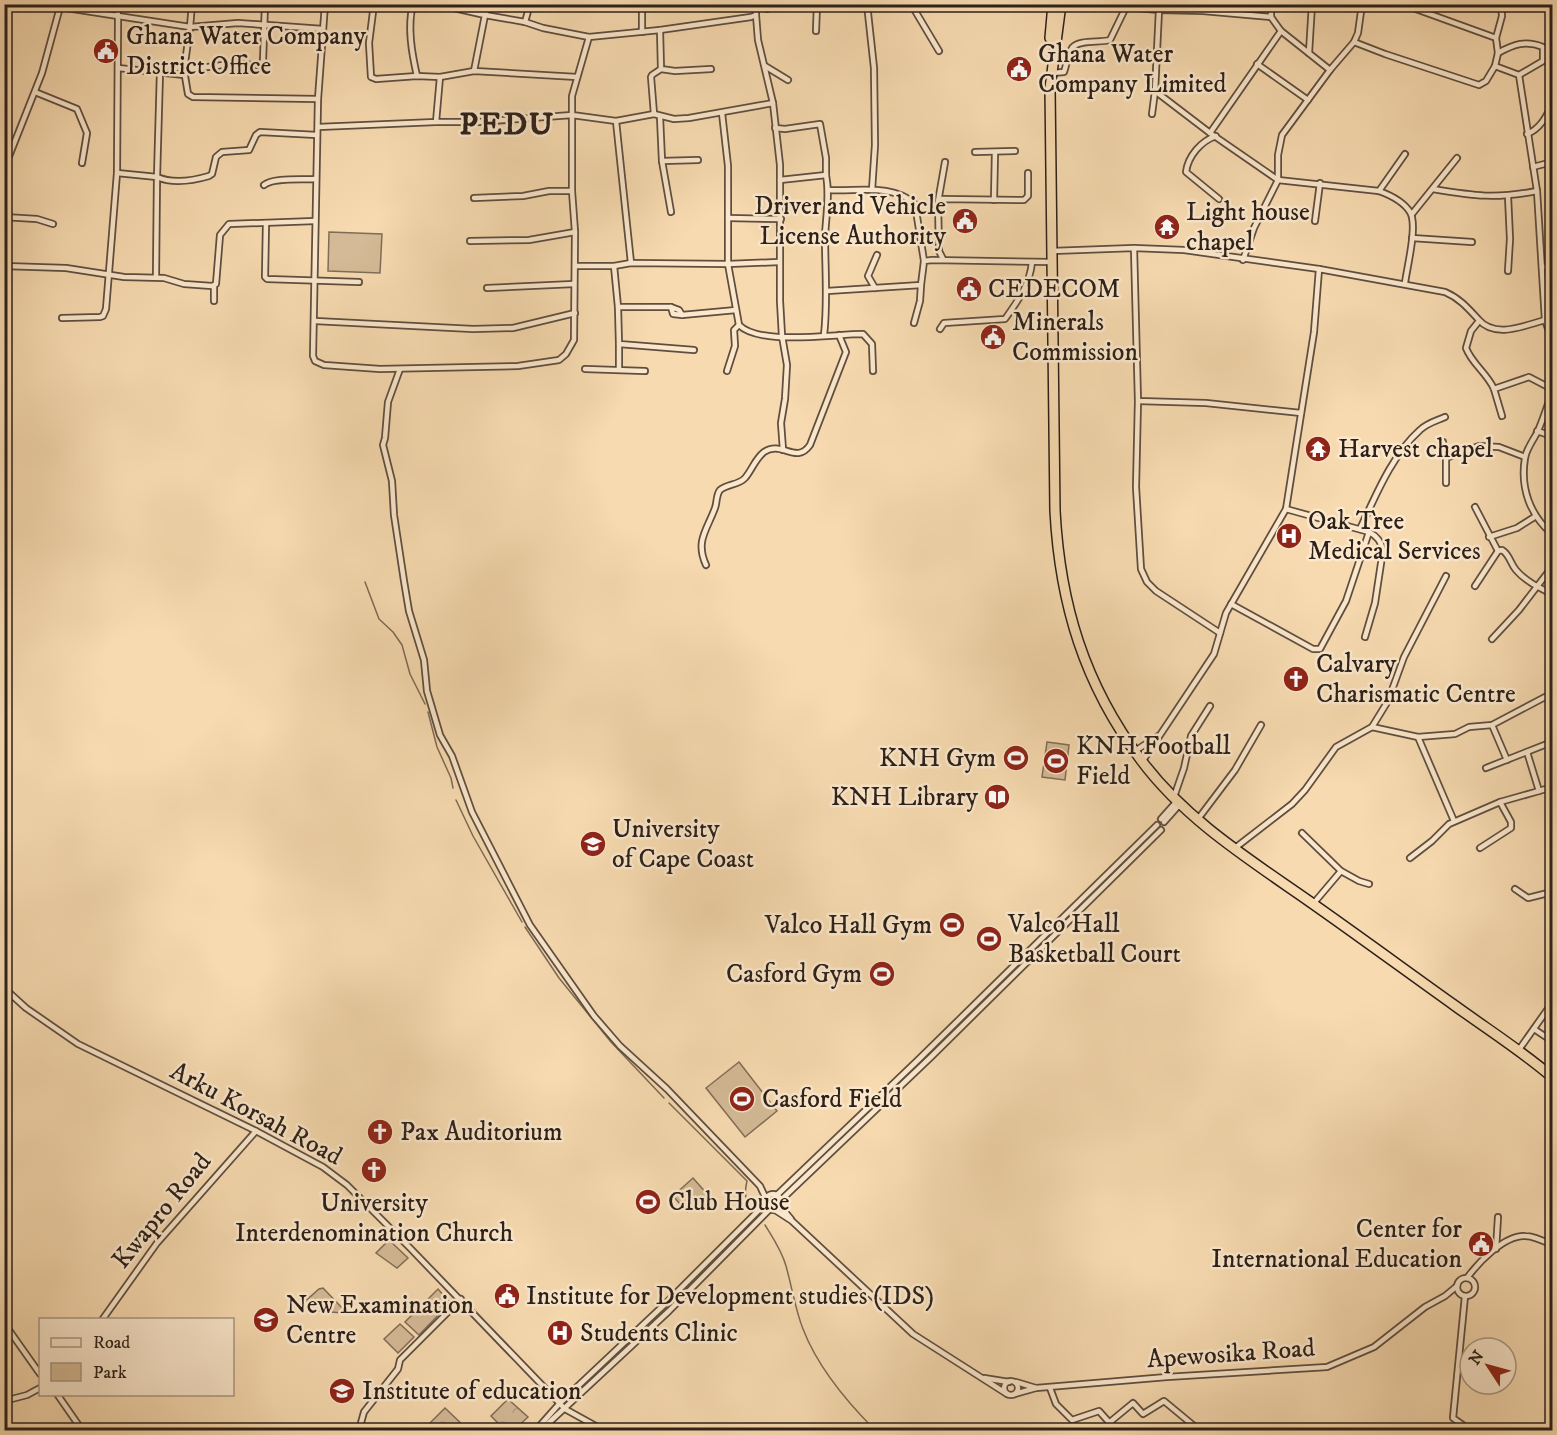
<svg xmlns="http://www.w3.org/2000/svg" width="1557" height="1435" viewBox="0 0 1557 1435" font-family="'IM FELL DW Pica',serif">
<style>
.green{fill:#d4ba96;stroke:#806d58;stroke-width:1.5}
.park{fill:url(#park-crowns);stroke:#806d58;stroke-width:1.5}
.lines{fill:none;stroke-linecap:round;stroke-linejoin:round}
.stream{stroke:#7c6a55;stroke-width:1.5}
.street-casing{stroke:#5f4e3f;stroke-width:8}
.highway-casing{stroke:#2c2019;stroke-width:12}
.street{stroke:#fae7cc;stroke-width:4.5}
.highway{stroke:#f7dab0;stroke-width:9}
.labels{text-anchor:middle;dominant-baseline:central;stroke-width:5;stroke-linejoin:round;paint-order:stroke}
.poi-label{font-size:26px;fill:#2c2019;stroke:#fae7cc;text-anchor:start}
.street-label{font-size:26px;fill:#2c2019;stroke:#fae7cc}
.district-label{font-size:32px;font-weight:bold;letter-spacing:1.5px;fill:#2c2019;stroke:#fae7cc}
</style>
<defs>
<pattern id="park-crowns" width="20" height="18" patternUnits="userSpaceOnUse" patternTransform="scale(1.5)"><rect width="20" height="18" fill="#d4ba96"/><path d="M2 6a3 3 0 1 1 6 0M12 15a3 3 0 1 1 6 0" fill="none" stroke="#b6a081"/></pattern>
</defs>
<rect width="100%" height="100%" fill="#f7dab0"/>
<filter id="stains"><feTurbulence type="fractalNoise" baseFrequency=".00333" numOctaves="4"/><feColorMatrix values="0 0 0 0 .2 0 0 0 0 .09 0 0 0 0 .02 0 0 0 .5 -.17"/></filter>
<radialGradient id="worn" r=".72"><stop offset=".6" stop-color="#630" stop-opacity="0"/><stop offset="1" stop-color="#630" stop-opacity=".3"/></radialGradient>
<g class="green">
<path d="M329,232L382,234L380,273L328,271Z"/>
<path d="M1047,742L1069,745L1065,780L1042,777Z"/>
<path d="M739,1062L777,1111L745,1137L706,1088Z"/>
<path d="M693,1178L708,1195L687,1212L673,1196Z"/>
<path d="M389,1240L408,1258L397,1268L376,1253Z"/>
<path d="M323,1288L346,1312L344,1313L303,1310L302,1304L319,1289Z"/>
<path d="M438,1289L450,1303L419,1335L405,1322Z"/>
<path d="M400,1324L414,1337L398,1353L384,1339Z"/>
</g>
<g class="park">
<path d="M508,1399L528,1417L514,1430H505L491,1416Z"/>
<path d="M445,1408L468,1430H423Z"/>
</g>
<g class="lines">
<g class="stream">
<path d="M365,582L379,619L393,632L402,645L410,674L425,704"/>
<path d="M428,712L437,747L451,778L453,788"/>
<path d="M456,800L473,836L522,922"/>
<path d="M525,927L559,978L611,1042L664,1098"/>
<path d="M669,1103L747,1181C744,1194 745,1200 753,1210"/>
<path d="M765,1225C773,1238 782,1251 786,1266C792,1287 795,1309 803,1329C818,1368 846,1401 875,1430"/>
</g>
<g class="street-casing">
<g id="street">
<path d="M117,4L118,16L190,27L192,4"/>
<path d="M325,4L318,99L313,356L315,361L324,365L380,369L518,366L559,360L566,354L574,340L575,232L572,191V115L478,122H436"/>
<path d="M374,4L369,43L371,77L376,79L417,76L440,77"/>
<path d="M413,4C407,27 412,54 417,76"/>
<path d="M436,4L485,15L474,71"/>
<path d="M487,4L485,15L525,22"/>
<path d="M530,4L525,22L543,28L589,37L660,30L661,69L675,71L711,69"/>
<path d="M642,4V32"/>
<path d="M867,4L874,68L875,145L872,190"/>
<path d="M911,4L939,51"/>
<path d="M1127,4L1126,7L1159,10L1155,91L1210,133L1278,180L1379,191C1390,195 1403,201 1410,212C1418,225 1407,267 1405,283"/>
<path d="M1402,4L1496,38L1498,53L1495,66L1519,75L1537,191L1545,320L1552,340"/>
<path d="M60,7L118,16V26L117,173L106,309L103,316L100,317L62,318"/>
<path d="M767,9V4"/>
<path d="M1159,10L1203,11L1271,17"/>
<path d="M756,15L758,40L773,103L780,165V301L782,336L787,365L785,399L781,423L783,450"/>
<path d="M660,30L751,17L756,15V4"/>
<path d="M816,31L817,4"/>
<path d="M1281,31L1330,70"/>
<path d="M589,37L572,96V115L616,121L654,114L674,119L689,118L773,103"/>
<path d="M1496,38L1502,16L1501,4"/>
<path d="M1354,42L1385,54L1479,85L1486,81L1495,66"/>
<path d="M1309,53L1312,4"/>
<path d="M1498,53C1514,44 1526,40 1543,47V61L1519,75"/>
<path d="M1257,64L1308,100"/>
<path d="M765,66L788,80"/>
<path d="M118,68L184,75"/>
<path d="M184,70L231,64L259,65L263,61L265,4"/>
<path d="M160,72L157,177C173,184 192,181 209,176L212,174L216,157L222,152L249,150L256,135L260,132L317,135"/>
<path d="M1052,73L1064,72C1067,64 1067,55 1072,48C1079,39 1100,43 1110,40L1126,7L1120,4"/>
<path d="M35,92L77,109L87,133L82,163"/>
<path d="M318,99L193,97L188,94L184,70L190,27L238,23L323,29"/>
<path d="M722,113L728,166V264L739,325C760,346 833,334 863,334L872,344L873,371"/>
<path d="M654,114L651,77L652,75L661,69"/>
<path d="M1152,114L1155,91"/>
<path d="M660,117L662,161L698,160"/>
<path d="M616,121L631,263"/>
<path d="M318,127L436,122L440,77L474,71L577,77"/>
<path d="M775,128L785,129L820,124L826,158V175"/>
<path d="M1210,133L1281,31L1271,17V4"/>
<path d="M1527,134C1540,129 1546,117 1552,105"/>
<path d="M1216,136C1201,141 1188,156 1186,172L1219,199"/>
<path d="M975,152L1015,151"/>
<path d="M662,161L671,212"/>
<path d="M1533,167L1552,162"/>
<path d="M4,169L42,73L60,7"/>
<path d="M117,173L157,177L156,277"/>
<path d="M780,180L826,175C830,195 826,216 825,236C825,269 828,302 824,335"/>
<path d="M264,185C273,177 303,180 316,179"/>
<path d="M1433,189C1475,196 1495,199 1537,191"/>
<path d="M828,190C857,192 892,183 915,204L924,261"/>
<path d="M1379,191L1405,154"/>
<path d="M1508,196L1510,239L1508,271"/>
<path d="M474,198L523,196L549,191H572"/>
<path d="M994,200L995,152"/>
<path d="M938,202L945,162"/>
<path d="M1412,214L1457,158"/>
<path d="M4,217L37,219L53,224"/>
<path d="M728,218L781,219"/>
<path d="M1315,221L1320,183"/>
<path d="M266,223L265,277L267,279L359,282"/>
<path d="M1412,238L1472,242"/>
<path d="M470,241L529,240L575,232"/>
<path d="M1134,248L1138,401L1206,403L1301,413"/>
<path d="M1052,251L1134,248L1184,250L1319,269L1445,292C1459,298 1467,307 1478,319C1495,339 1523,326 1545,320"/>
<path d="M943,259L939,251L938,202L942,199L1024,200L1028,196V173"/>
<path d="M1243,260L1254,228L1278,180V155L1282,135L1330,70L1354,42L1358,33L1362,4"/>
<path d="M4,266L66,268L124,277L164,278L184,284L212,286L216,284L220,235L229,224L315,221"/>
<path d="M575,266H614L631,263L728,264L779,262"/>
<path d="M614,266L618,307H671L679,310L682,315L736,310"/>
<path d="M1542,267H1552"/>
<path d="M487,288L574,284"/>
<path d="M875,288L868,276L877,255"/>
<path d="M827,291L921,285L924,261L932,260L1052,262"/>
<path d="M214,301V286"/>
<path d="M618,307L619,344L694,350"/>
<path d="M671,307L673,314L682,315"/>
<path d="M315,321L473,329L513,328L575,313"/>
<path d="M1479,321L1471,331L1466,348C1472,364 1487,373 1494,389"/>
<path d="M4,323H8"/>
<path d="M914,323L920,301L921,285"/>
<path d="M940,329L944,323L1005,319C1018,301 1030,284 1032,262"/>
<path d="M619,344V369"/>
<path d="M400,369L388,402L385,438L383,445L392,481L394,515L404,581L409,611L424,660L427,691L440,735L452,756L472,812L530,925L594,1016L620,1046L667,1089L760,1186L766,1199"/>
<path d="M585,369L645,371"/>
<path d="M727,371L735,346L734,330L739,325"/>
<path d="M1552,393C1547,406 1543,420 1537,433C1533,440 1526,450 1525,458C1520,488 1530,515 1552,534"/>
<path d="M1138,401L1136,487L1141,569L1147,582L1156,591L1220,633"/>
<path d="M1502,416L1494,389L1529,377L1552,389"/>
<path d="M1537,431L1552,436"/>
<path d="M1443,442L1446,458L1479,446L1499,447L1525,457"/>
<path d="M1446,458V483"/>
<path d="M1475,507L1498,551"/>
<path d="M1286,509L1369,532C1377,536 1381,541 1383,550L1375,603L1365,637"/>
<path d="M1360,529C1376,495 1392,455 1420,430C1427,423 1436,421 1445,417"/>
<path d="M1489,537L1517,528L1536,516"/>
<path d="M706,565C695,541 707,530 715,508C717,503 716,495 720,490C727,484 739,485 745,478C752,470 755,459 764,452C782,440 796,465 810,445L846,352L839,335"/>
<path d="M1475,586L1498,551L1502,550C1510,555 1510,563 1516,570C1525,581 1540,588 1552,594"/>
<path d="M1231,604L1313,649H1320L1346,601L1369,532"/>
<path d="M1492,639L1519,610L1552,567"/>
<path d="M1492,725L1507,760"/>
<path d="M1372,727L1388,701L1404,657L1446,576"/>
<path d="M1418,737L1454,821"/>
<path d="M1135,751L1158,736"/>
<path d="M1527,752L1539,791L1552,787"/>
<path d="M1142,762L1214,654L1226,613L1286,509L1314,332L1319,269"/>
<path d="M1486,768L1552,742"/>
<path d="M1174,797L1184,768L1191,736L1210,706"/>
<path d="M1161,819L1178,800"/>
<path d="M1198,819L1235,770L1261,725"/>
<path d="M1164,822L1180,804"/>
<path d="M1302,833L1341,871"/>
<path d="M1235,848L1292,804L1305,790L1336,747L1372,727L1418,737L1455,734L1469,727L1492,725L1545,697"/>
<path d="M1480,848L1511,828V822L1500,802"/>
<path d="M1410,858L1432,841L1449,824L1500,802L1539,791"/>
<path d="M1515,889L1528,898L1552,892"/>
<path d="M1313,904L1341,871L1359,881L1369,884"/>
<path d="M4,988L26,1008L78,1044L256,1131L323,1167L347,1185L410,1248L565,1409L603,1430"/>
<path d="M1534,1029L1552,1041"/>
<path d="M1518,1051L1552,1003"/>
<circle cx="773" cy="1202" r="8"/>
<path d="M777,1195L918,1060L1157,825"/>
<path d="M781,1200L932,1056L1161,830"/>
<path d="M780,1206L791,1219"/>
<path d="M775,1210L792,1221L913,1334L1007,1394"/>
<path d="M1496,1249L1498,1217"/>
<circle cx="1466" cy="1287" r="9"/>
<path d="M1467,1278C1478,1263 1504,1235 1525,1236C1534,1236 1544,1241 1552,1245"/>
<path d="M1465,1296L1453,1418L1470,1430"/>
<path d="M102,1320L157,1243L256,1131"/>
<path d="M4,1323L40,1374"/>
<path d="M984,1378L1009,1382"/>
<circle cx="1011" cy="1388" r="7"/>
<path d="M1016,1382L1036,1388"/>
<path d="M1050,1388L1056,1404L1072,1420L1099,1411L1116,1430"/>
<path d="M57,1394L82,1430"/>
<path d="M1015,1394L1036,1388L1167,1377L1327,1367L1374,1347L1425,1307L1445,1296L1457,1286"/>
<path d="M4,1401L27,1395L40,1388"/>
<path d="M1110,1422L1133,1403L1143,1414L1164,1401L1199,1430"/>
<path d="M359,1430L364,1412L398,1369L400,1360L461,1299"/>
<path d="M536,1430L560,1403L664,1305L765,1204"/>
<path d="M541,1430L669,1311L770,1209"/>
</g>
</g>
<g class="highway-casing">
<g id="highway">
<path d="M1061,4L1050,88L1055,511C1060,604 1084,684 1141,760C1184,818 1247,858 1306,899C1356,934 1405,970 1454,1005C1487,1029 1522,1051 1552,1077"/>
<path d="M1050,38L1053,4"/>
</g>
</g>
<use href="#street" class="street"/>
<use href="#highway" class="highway"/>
</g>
<defs>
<g id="civic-disc" transform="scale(1.35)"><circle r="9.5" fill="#8f2418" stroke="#fae7cc"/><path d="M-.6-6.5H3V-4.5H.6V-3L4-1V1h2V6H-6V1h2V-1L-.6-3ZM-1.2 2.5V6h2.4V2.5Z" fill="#fff"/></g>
<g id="temple-disc" transform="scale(1.35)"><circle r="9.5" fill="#8f2418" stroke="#fae7cc"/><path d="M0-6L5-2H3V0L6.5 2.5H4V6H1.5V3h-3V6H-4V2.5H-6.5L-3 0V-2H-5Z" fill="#fff"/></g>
<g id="hospital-disc" transform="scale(1.35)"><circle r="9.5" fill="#8f2418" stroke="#fae7cc"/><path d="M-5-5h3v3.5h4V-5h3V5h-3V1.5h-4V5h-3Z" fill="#fff"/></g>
<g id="church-disc" transform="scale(1.35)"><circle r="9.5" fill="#8f2418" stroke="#fae7cc"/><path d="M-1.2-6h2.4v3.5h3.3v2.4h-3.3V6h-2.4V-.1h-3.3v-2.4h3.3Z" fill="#fff"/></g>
<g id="stadium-disc" transform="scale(1.35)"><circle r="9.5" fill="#8f2418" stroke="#fae7cc"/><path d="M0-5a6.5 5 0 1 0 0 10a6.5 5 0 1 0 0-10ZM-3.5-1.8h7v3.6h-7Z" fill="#fff"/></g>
<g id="library-disc" transform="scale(1.35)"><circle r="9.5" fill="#8f2418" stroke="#fae7cc"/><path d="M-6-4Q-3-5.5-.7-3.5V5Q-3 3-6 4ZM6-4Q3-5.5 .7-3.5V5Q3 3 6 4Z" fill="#fff"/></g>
<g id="university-disc" transform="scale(1.35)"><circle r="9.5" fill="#8f2418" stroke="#fae7cc"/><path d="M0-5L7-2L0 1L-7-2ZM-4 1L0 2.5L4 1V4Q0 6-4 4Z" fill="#fff"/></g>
</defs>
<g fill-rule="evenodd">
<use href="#civic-disc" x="106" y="51"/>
<use href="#civic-disc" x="1019" y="69"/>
<use href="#civic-disc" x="965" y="221"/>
<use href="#temple-disc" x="1167" y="227"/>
<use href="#civic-disc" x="969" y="289"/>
<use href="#civic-disc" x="993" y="337"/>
<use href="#temple-disc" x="1318" y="449"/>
<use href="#hospital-disc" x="1289" y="536"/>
<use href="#church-disc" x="1296" y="679"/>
<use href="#stadium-disc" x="1016" y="758"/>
<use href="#stadium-disc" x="1056" y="761"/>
<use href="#library-disc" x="997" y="797"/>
<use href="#university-disc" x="593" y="844"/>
<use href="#stadium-disc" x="952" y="925"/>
<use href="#stadium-disc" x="989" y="939"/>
<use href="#stadium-disc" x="882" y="974"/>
<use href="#stadium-disc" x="742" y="1099"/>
<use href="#church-disc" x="380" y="1132"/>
<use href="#church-disc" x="374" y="1170"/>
<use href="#stadium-disc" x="648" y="1202"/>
<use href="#civic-disc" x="1481" y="1244"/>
<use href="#civic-disc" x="507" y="1296"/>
<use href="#university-disc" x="266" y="1320"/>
<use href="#hospital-disc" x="560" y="1333"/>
<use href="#university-disc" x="342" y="1391"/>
</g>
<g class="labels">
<g class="poi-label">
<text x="126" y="36">Ghana Water Company<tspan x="126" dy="30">District Office</tspan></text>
<text x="1038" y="54">Ghana Water<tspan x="1038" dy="30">Company Limited</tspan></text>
<text x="946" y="206" text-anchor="end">Driver and Vehicle<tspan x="946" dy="30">License Authority</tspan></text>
<text x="1186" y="212">Light house<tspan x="1186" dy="30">chapel</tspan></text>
<text x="988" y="289">CEDECOM</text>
<text x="1012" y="322">Minerals<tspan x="1012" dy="30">Commission</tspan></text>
<text x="1338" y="449">Harvest chapel</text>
<text x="1308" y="521">Oak Tree<tspan x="1308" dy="30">Medical Services</tspan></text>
<text x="1316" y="664">Calvary<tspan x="1316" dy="30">Charismatic Centre</tspan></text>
<text x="1076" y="746">KNH Football<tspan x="1076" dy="30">Field</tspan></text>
<text x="996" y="758" text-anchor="end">KNH Gym</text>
<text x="978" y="797" text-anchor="end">KNH Library</text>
<text x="612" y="829">University<tspan x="612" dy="30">of Cape Coast</tspan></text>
<text x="1008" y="924">Valco Hall<tspan x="1008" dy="30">Basketball Court</tspan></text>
<text x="932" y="925" text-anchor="end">Valco Hall Gym</text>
<text x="862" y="974" text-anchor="end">Casford Gym</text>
<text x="762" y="1099">Casford Field</text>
<text x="400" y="1132">Pax Auditorium</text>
<text x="668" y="1202">Club House</text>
<text x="374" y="1203" text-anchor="middle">University<tspan x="374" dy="30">Interdenomination Church</tspan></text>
<text x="1462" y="1229" text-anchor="end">Center for<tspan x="1462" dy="30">International Education</tspan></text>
<text x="526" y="1296">Institute for Development studies (IDS)</text>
<text x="286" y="1305">New Examination<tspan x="286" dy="30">Centre</tspan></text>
<text x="580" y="1333">Students Clinic</text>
<text x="362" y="1391">Institute of education</text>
</g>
<g class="street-label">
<text transform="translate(256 1114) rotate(28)">Arku Korsah Road</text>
<text transform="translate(162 1211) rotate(-51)">Kwapro Road</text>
<text transform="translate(1231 1354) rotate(-4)">Apewosika Road</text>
</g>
<g class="district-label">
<text x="507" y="125">PEDU</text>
</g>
</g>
<rect width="1557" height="1435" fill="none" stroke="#f7dab0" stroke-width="24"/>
<rect x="6" y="6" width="1545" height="1423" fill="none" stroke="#2c2019" stroke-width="3"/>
<rect x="12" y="12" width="1533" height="1411" fill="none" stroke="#2c2019" stroke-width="1.5"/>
<rect x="39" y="1318" width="195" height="78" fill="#fae7cc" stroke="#a89784" stroke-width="1.5"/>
<rect x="51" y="1338" width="30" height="9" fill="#fae7cc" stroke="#a89784" stroke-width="1.5"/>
<text x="93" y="1348" font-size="18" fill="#2c2019">Road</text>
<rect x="51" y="1363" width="30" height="18" fill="#d4ba96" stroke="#a89784" stroke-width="1.5"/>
<text x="93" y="1378" font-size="18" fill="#2c2019">Park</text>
<g transform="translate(1488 1366) rotate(306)"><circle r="28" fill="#fae7cc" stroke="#a89784" stroke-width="1.5"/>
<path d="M0-4.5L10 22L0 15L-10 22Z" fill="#8f2418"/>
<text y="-9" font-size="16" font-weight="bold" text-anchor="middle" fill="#2c2019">N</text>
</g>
<rect width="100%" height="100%" filter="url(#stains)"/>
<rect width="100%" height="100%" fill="url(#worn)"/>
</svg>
